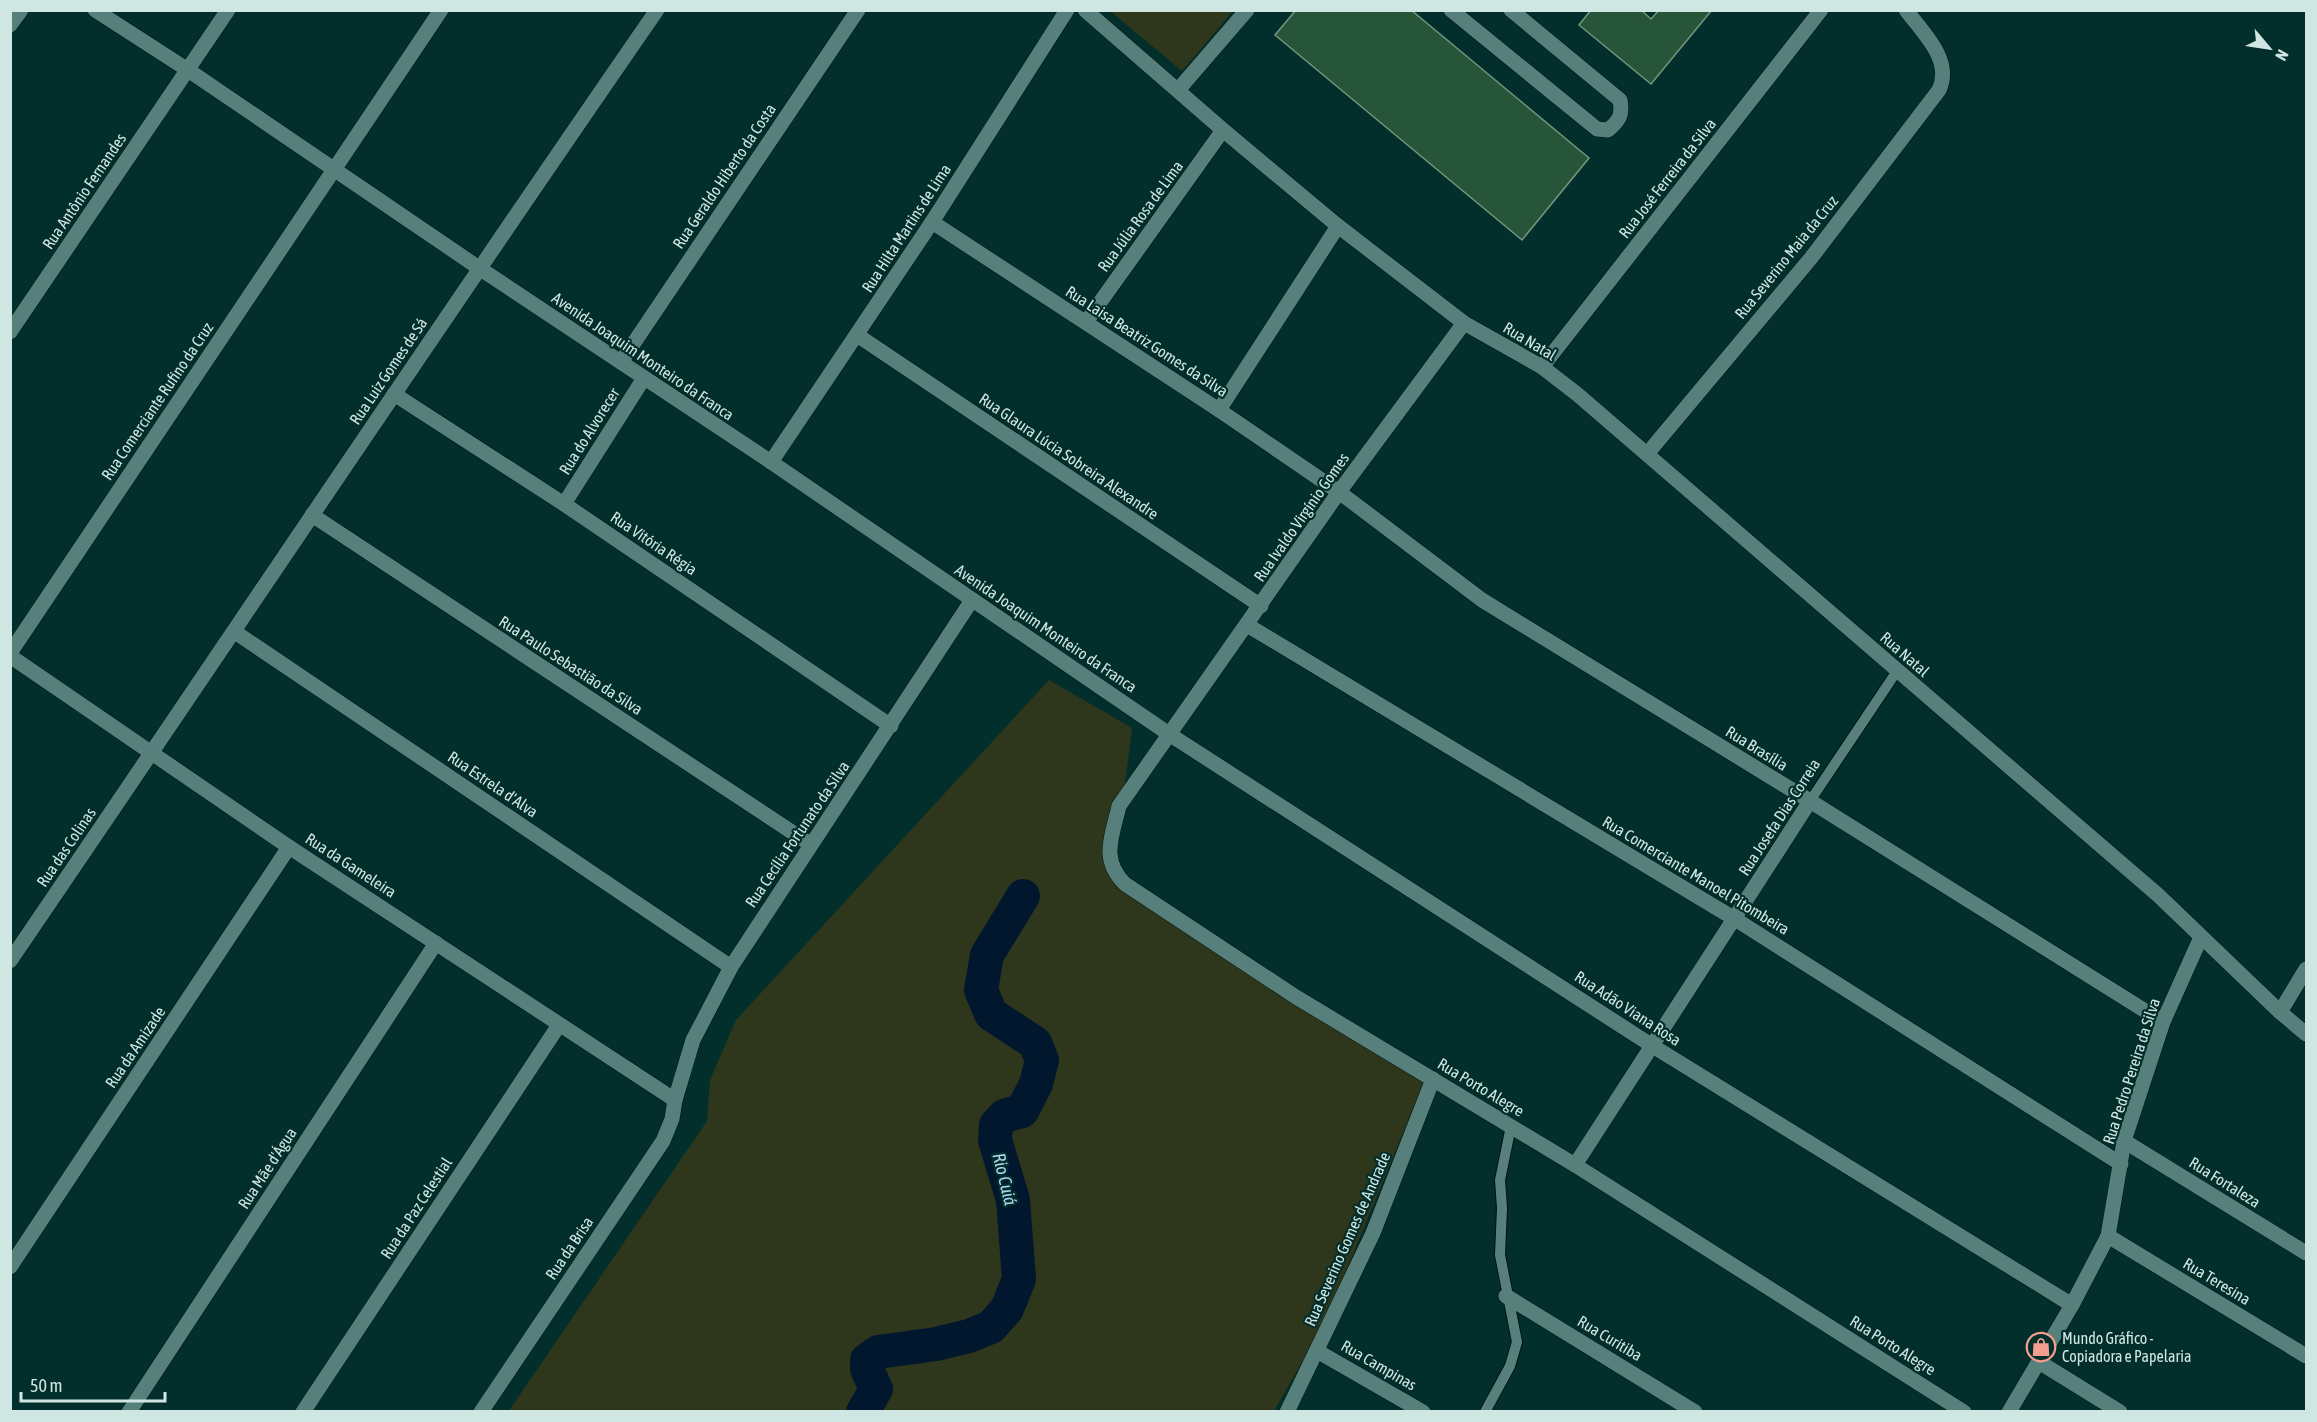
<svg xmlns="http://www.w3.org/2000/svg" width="2317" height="1422" viewBox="0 0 2317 1422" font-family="'Asap Condensed',sans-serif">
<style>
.green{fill:#2e371b}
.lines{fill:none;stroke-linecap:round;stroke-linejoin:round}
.river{stroke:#01172e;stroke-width:34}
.building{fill:#27553a;stroke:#769580;stroke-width:1.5}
.lane-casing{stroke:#011412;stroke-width:12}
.street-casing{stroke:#011412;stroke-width:16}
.secondary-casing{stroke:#011412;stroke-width:16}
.lane{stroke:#57807c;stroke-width:10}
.street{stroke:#57807c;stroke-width:15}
.secondary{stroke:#57807c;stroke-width:15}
.labels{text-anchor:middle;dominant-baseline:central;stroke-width:4.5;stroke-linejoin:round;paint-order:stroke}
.street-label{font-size:16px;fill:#d0e6e3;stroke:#022f2b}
.poi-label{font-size:16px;fill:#d0e6e3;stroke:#022f2b;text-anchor:start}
.water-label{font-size:18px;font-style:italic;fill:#b4d5f7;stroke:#022f2b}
</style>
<rect width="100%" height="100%" fill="#022f2b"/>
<g class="green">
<path d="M1110,11H1233L1182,71Z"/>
<path d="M1049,680L1132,728L1114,872L1425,1080L1324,1324L1274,1411L508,1412L707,1121L710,1080L736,1020Z"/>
</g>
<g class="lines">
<path class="river" d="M863,1412L876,1389L867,1369V1360L878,1352L936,1344L969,1336L991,1327L1007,1309L1019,1279L1013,1200L995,1140L996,1125L1004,1116L1022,1111L1036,1084L1042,1060L1035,1043L991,1014L981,990L987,955L1023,896"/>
</g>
<g class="building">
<path d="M1296,10H1411L1589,158L1522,240L1275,35Z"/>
<path d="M1591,10H1641L1651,19L1659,10H1712L1651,84L1579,25Z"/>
</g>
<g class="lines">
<g class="lane-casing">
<g id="lane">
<path d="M1810,801L1897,671"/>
<path d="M1485,1412L1510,1366L1517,1342L1500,1255L1502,1208L1500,1180L1511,1126"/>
</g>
</g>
<g class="street-casing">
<g id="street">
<path d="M1085,10L1223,130L1338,226L1464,323L1542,367L1577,394L2158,895L2280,1012L2306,1034"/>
<path d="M1451,10L1597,129L1608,130C1619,121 1623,115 1620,100L1511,10"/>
<path d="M10,25L21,10"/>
<path d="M1178,90L1247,10"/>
<path d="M932,222L1219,410L1339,492L1482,600L1810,801L2163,1022"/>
<path d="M1086,322L1223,130"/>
<path d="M1464,323L1339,492L1119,806C1112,837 1100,859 1125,884L1296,997L1575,1165L1964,1412"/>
<path d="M10,332L228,10"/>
<path d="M857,335L1261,606"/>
<path d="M621,362L858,10"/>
<path d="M1542,367L1821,10"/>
<path d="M394,394L564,504L891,726"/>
<path d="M1219,410L1338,226"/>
<path d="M1647,454L1811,258L1939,90C1953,60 1923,33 1906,10"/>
<path d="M771,462L932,222L1067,10"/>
<path d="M564,504L644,378"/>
<path d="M312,515L810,844"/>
<path d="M1247,625L1735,919L2121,1164"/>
<path d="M235,632L731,967"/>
<path d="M10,653L441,10"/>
<path d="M10,656L289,847L675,1100"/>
<path d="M10,961C226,644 439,325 657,10"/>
<path d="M2280,1012L2306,969"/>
<path d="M2124,1141L2306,1253"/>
<path d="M1575,1165L1810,801"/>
<path d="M2108,1236L2306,1356"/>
<path d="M10,1267L289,847"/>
<path d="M1506,1296L1695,1412"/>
<path d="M2072,1305L2108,1236L2124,1141L2163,1022L2201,937"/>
<path d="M1317,1351L1423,1412"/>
<path d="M2039,1362L2120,1412"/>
<path d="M129,1412L436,943"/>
<path d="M303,1412L559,1025"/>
<path d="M481,1412L663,1141L672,1119L675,1100L693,1040L731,967L972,600"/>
<path d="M1287,1412L1373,1233L1433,1079"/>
</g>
</g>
<g class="secondary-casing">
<path id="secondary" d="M95,10L188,70L479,268L771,462L1169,734L1651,1045L2072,1305L2009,1412"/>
</g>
<use href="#lane" class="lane"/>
<use href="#street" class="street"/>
<use href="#secondary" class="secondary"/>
</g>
<defs>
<g id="shop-ring" transform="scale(1.5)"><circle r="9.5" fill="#022f2b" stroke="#f59d8e" stroke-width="1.5"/><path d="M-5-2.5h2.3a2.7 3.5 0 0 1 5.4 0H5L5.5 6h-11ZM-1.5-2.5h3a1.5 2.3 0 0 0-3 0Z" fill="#f59d8e"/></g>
</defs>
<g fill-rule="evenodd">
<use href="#shop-ring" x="2041" y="1347"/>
</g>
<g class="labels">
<g class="street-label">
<text transform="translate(724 176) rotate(-56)">Rua Geraldo Hiberto da Costa</text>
<text transform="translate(1667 178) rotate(-52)">Rua José Ferreira da Silva</text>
<text transform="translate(84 191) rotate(-56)">Rua Antônio Fernandes</text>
<text transform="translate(1140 216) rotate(-54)">Rua Júlia Rosa de Lima</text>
<text transform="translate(906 228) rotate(-57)">Rua Hilta Martins de Lima</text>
<text transform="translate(1786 257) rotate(-51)">Rua Severino Maia da Cruz</text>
<text transform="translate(1147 341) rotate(33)">Rua Laisa Beatriz Gomes da Silva</text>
<text transform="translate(1530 341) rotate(31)">Rua Natal</text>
<text transform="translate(643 356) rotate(34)">Avenida Joaquim Monteiro da Franca</text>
<text transform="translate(388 371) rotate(-56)">Rua Luiz Gomes de Sá</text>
<text transform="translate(157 401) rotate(-56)">Rua Comerciante Rufino da Cruz</text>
<text transform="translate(589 431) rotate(-58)">Rua do Alvorecer</text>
<text transform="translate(1069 456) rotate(34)">Rua Glaura Lúcia Sobreira Alexandre</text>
<text transform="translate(1301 517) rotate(-55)">Rua Ivaldo Virgínio Gomes</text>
<text transform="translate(654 543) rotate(34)">Rua Vitória Régia</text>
<text transform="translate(1046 628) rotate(34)">Avenida Joaquim Monteiro da Franca</text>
<text transform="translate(1905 654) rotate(41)">Rua Natal</text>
<text transform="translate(571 665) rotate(33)">Rua Paulo Sebastião da Silva</text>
<text transform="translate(1757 748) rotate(32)">Rua Brasília</text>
<text transform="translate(493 784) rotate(34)">Rua Estrela d'Alva</text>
<text transform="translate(1779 817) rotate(-57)">Rua Josefa Dias Correia</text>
<text transform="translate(797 834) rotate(-56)">Rua Cecília Fortunato da Silva</text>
<text transform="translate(66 847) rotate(-56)">Rua das Colinas</text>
<text transform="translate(351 865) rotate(33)">Rua da Gameleira</text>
<text transform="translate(1696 875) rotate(31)">Rua Comerciante Manoel Pitombeira</text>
<text transform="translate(1628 1008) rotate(33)">Rua Adão Viana Rosa</text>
<text transform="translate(135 1047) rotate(-56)">Rua da Amizade</text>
<text transform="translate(2131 1071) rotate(-72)">Rua Pedro Pereira da Silva</text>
<text transform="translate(1481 1087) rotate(31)">Rua Porto Alegre</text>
<text transform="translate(267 1168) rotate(-57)">Rua Mãe d'Água</text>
<text transform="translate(2225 1182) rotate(32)">Rua Fortaleza</text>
<text transform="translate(416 1208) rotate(-57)">Rua da Paz Celestial</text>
<text transform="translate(1347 1239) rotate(-66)">Rua Severino Gomes de Andrade</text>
<text transform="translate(569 1248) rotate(-56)">Rua da Brisa</text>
<text transform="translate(2217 1281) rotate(31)">Rua Teresina</text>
<text transform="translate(1610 1338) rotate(31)">Rua Curitiba</text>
<text transform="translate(1893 1345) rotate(32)">Rua Porto Alegre</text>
<text transform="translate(1379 1365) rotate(30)">Rua Campinas</text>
</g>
<g class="poi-label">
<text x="2062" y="1338">Mundo Gráfico -<tspan x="2062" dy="18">Copiadora e Papelaria</tspan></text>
</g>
<g class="water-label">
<text transform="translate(1005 1179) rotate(76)">Rio Cuiá</text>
</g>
</g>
<rect width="2317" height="1422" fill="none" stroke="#d0e6e3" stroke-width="24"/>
<g transform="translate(2269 48) rotate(119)" stroke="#022f2b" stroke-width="4.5" paint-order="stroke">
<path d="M0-4.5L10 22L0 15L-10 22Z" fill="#d0e6e3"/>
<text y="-9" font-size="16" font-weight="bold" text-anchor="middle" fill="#d0e6e3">N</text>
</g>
<path d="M21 1392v9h144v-9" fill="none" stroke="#d0e6e3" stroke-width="3"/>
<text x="30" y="1392" font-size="18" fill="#d0e6e3" stroke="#022f2b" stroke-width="4.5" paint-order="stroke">50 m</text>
</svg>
